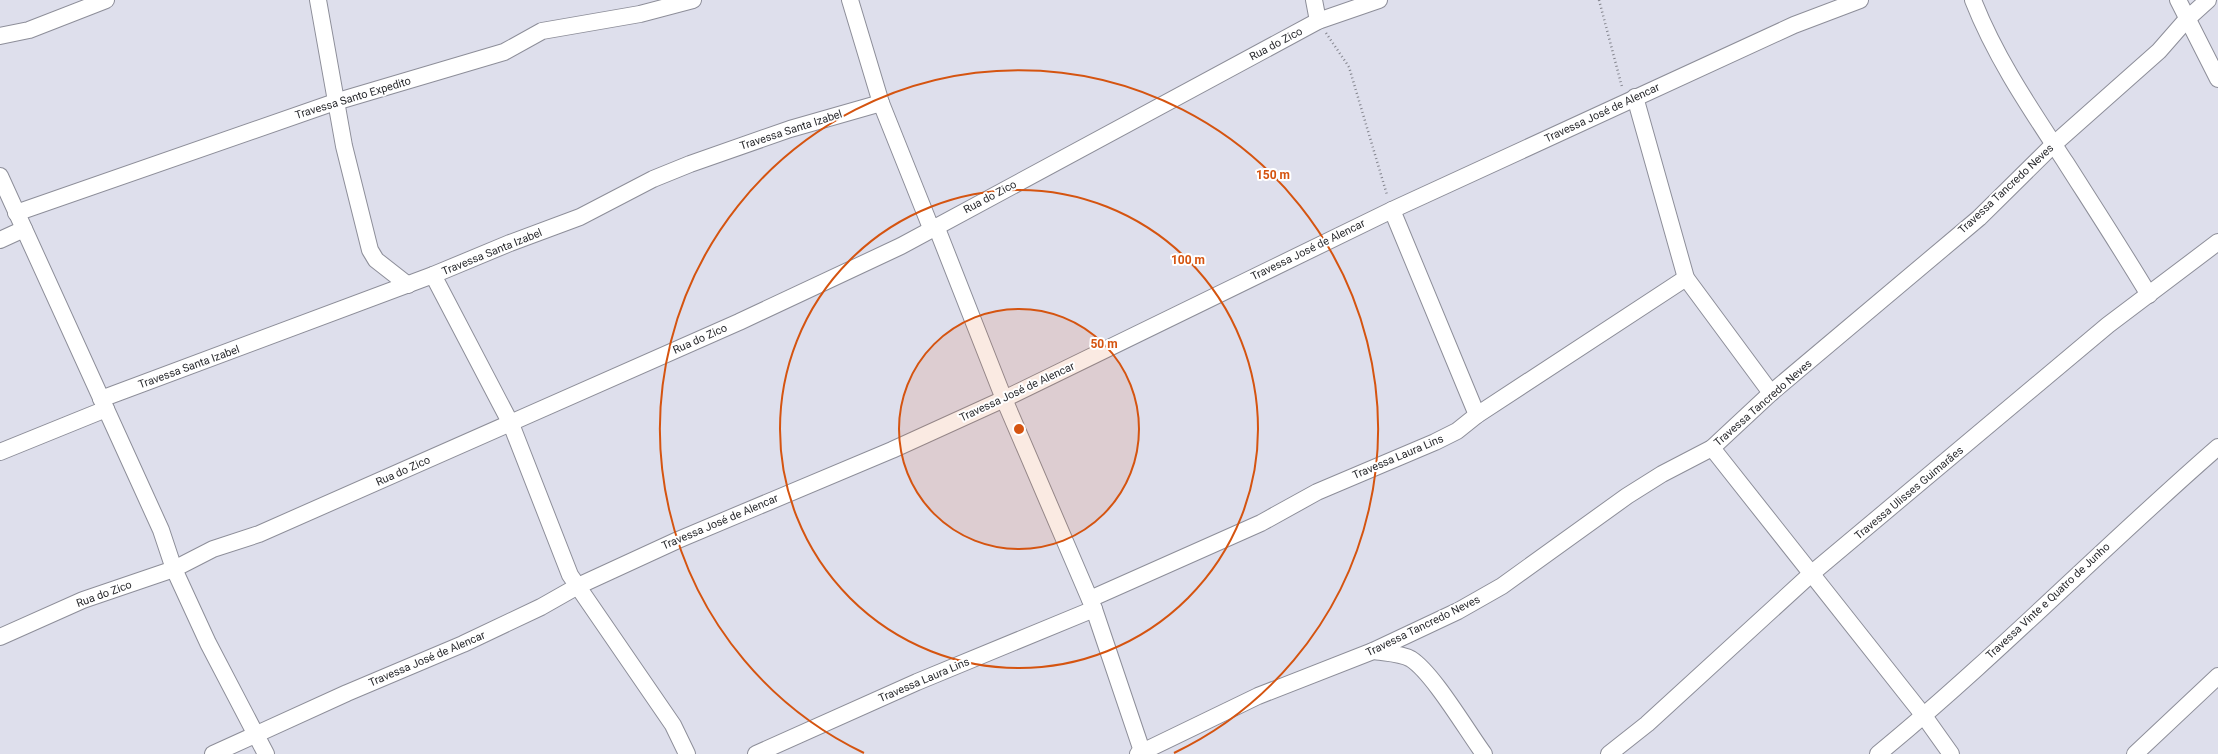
<svg xmlns="http://www.w3.org/2000/svg" width="2218" height="754" viewBox="0 0 2218 754" font-family="Roboto,sans-serif">
<style>
.lines{fill:none;stroke-linecap:round;stroke-linejoin:round}
.street-casing{stroke:#8d8e99;stroke-width:18}
.path{stroke:#84858e;stroke-width:2.5;stroke-dasharray:1 3;stroke-linecap:butt}
.street{stroke:#fff;stroke-width:16}
.ring{fill:none;stroke:#d55410;stroke-width:2}
.labels{text-anchor:middle;dominant-baseline:central;stroke-width:4;stroke-linejoin:round;paint-order:stroke}
.street-label{font-size:11px;fill:#2a2b2f;stroke:#fff}
.centre{fill:#d55410;stroke:#fff;stroke-width:2}
.ring-label{font-size:12px;text-anchor:middle;font-weight:bold;fill:#d55410;stroke:#fff;stroke-width:4;stroke-linejoin:round;paint-order:stroke}
</style>
<rect width="100%" height="100%" fill="#dedfec"/>
<g class="lines">
<g class="street-casing">
<g id="street">
<path d="M318,0L344,146L370,250L376,260L408,285"/>
<path d="M850,0L881,103L931,228"/>
<path d="M1314,0L1318,21"/>
<path d="M1973,0C1996,59 2032,111 2066,163C2094,207 2122,250 2149,295"/>
<path d="M2178,0L2218,79"/>
<path d="M0,36L29,30L106,0"/>
<path d="M1635,97L1686,278L1771,393"/>
<path d="M0,176L141,486L161,530L174,569L208,643L266,754"/>
<path d="M1392,210L1477,415"/>
<path d="M16,213L335,102L504,52L542,31L640,14L693,0"/>
<path d="M936,226L1004,399L1094,609L1143,754"/>
<path d="M0,240L24,229"/>
<path d="M433,275L511,424L570,575L673,725L687,754"/>
<path d="M101,399L433,275L510,243L580,217L653,179L690,164L790,129L881,103"/>
<path d="M1712,448L1924,716L1951,754"/>
<path d="M0,452L106,409"/>
<path d="M1090,599L1261,523L1317,492L1435,442L1457,431L1477,415L1686,278"/>
<path d="M0,637L83,600L174,569L213,549L259,534L739,322L901,246L1318,21L1379,0"/>
<path d="M1373,651C1384,653 1401,653 1411,659C1433,673 1467,731 1484,754"/>
<path d="M213,754L347,693L463,644L541,607L578,586L678,540L892,450L1004,399L1392,210L1794,25L1860,0"/>
<path d="M756,754L917,682L1094,609"/>
<path d="M1138,754L1258,696L1373,651L1458,611L1502,586L1627,496L1662,474L1712,448L1771,393L1979,218L2053,145L2159,51L2187,19L2208,0"/>
<path d="M1609,754L1647,724L1811,574L2108,325L2218,242"/>
<path d="M1878,754C1996,657 2103,547 2218,447"/>
<path d="M2135,754L2218,676"/>
</g>
</g>
<g class="path">
<path d="M1599,0L1622,87"/>
<path d="M1326,33L1349,67L1387,195"/>
</g>
<use href="#street" class="street"/>
</g>
<circle cx="1019" cy="429" r="120" fill="#d55410" fill-opacity=".12"/>
<g class="ring">
<circle cx="1019" cy="429" r="120"/>
<circle cx="1019" cy="429" r="239"/>
<path d="M864 753A359 359 0 1 1 1174 753"/>
</g>
<g class="labels">
<g class="street-label">
<text transform="translate(1276 44) rotate(-28)">Rua do Zico</text>
<text transform="translate(353 98) rotate(-17)">Travessa Santo Expedito</text>
<text transform="translate(1602 113) rotate(-25)">Travessa José de Alencar</text>
<text transform="translate(791 130) rotate(-18)">Travessa Santa Izabel</text>
<text transform="translate(2006 189) rotate(-43)">Travessa Tancredo Neves</text>
<text transform="translate(990 197) rotate(-28)">Rua do Zico</text>
<text transform="translate(1308 250) rotate(-26)">Travessa José de Alencar</text>
<text transform="translate(492 252) rotate(-22)">Travessa Santa Izabel</text>
<text transform="translate(700 339) rotate(-24)">Rua do Zico</text>
<text transform="translate(189 367) rotate(-20)">Travessa Santa Izabel</text>
<text transform="translate(1017 392) rotate(-25)">Travessa José de Alencar</text>
<text transform="translate(1763 403) rotate(-41)">Travessa Tancredo Neves</text>
<text transform="translate(1398 457) rotate(-23)">Travessa Laura Lins</text>
<text transform="translate(403 471) rotate(-24)">Rua do Zico</text>
<text transform="translate(1909 493) rotate(-40)">Travessa Ulisses Guimarães</text>
<text transform="translate(720 522) rotate(-23)">Travessa José de Alencar</text>
<text transform="translate(104 594) rotate(-20)">Rua do Zico</text>
<text transform="translate(2048 601) rotate(-43)">Travessa Vinte e Quatro de Junho</text>
<text transform="translate(1423 626) rotate(-26)">Travessa Tancredo Neves</text>
<text transform="translate(427 659) rotate(-23)">Travessa José de Alencar</text>
<text transform="translate(924 680) rotate(-23)">Travessa Laura Lins</text>
</g>
</g>
<circle cx="1019" cy="429" r="6" class="centre"/>
<g class="ring-label">
<text x="1273" y="179">150 m</text>
<text x="1188" y="264">100 m</text>
<text x="1104" y="348">50 m</text>
</g>
</svg>
